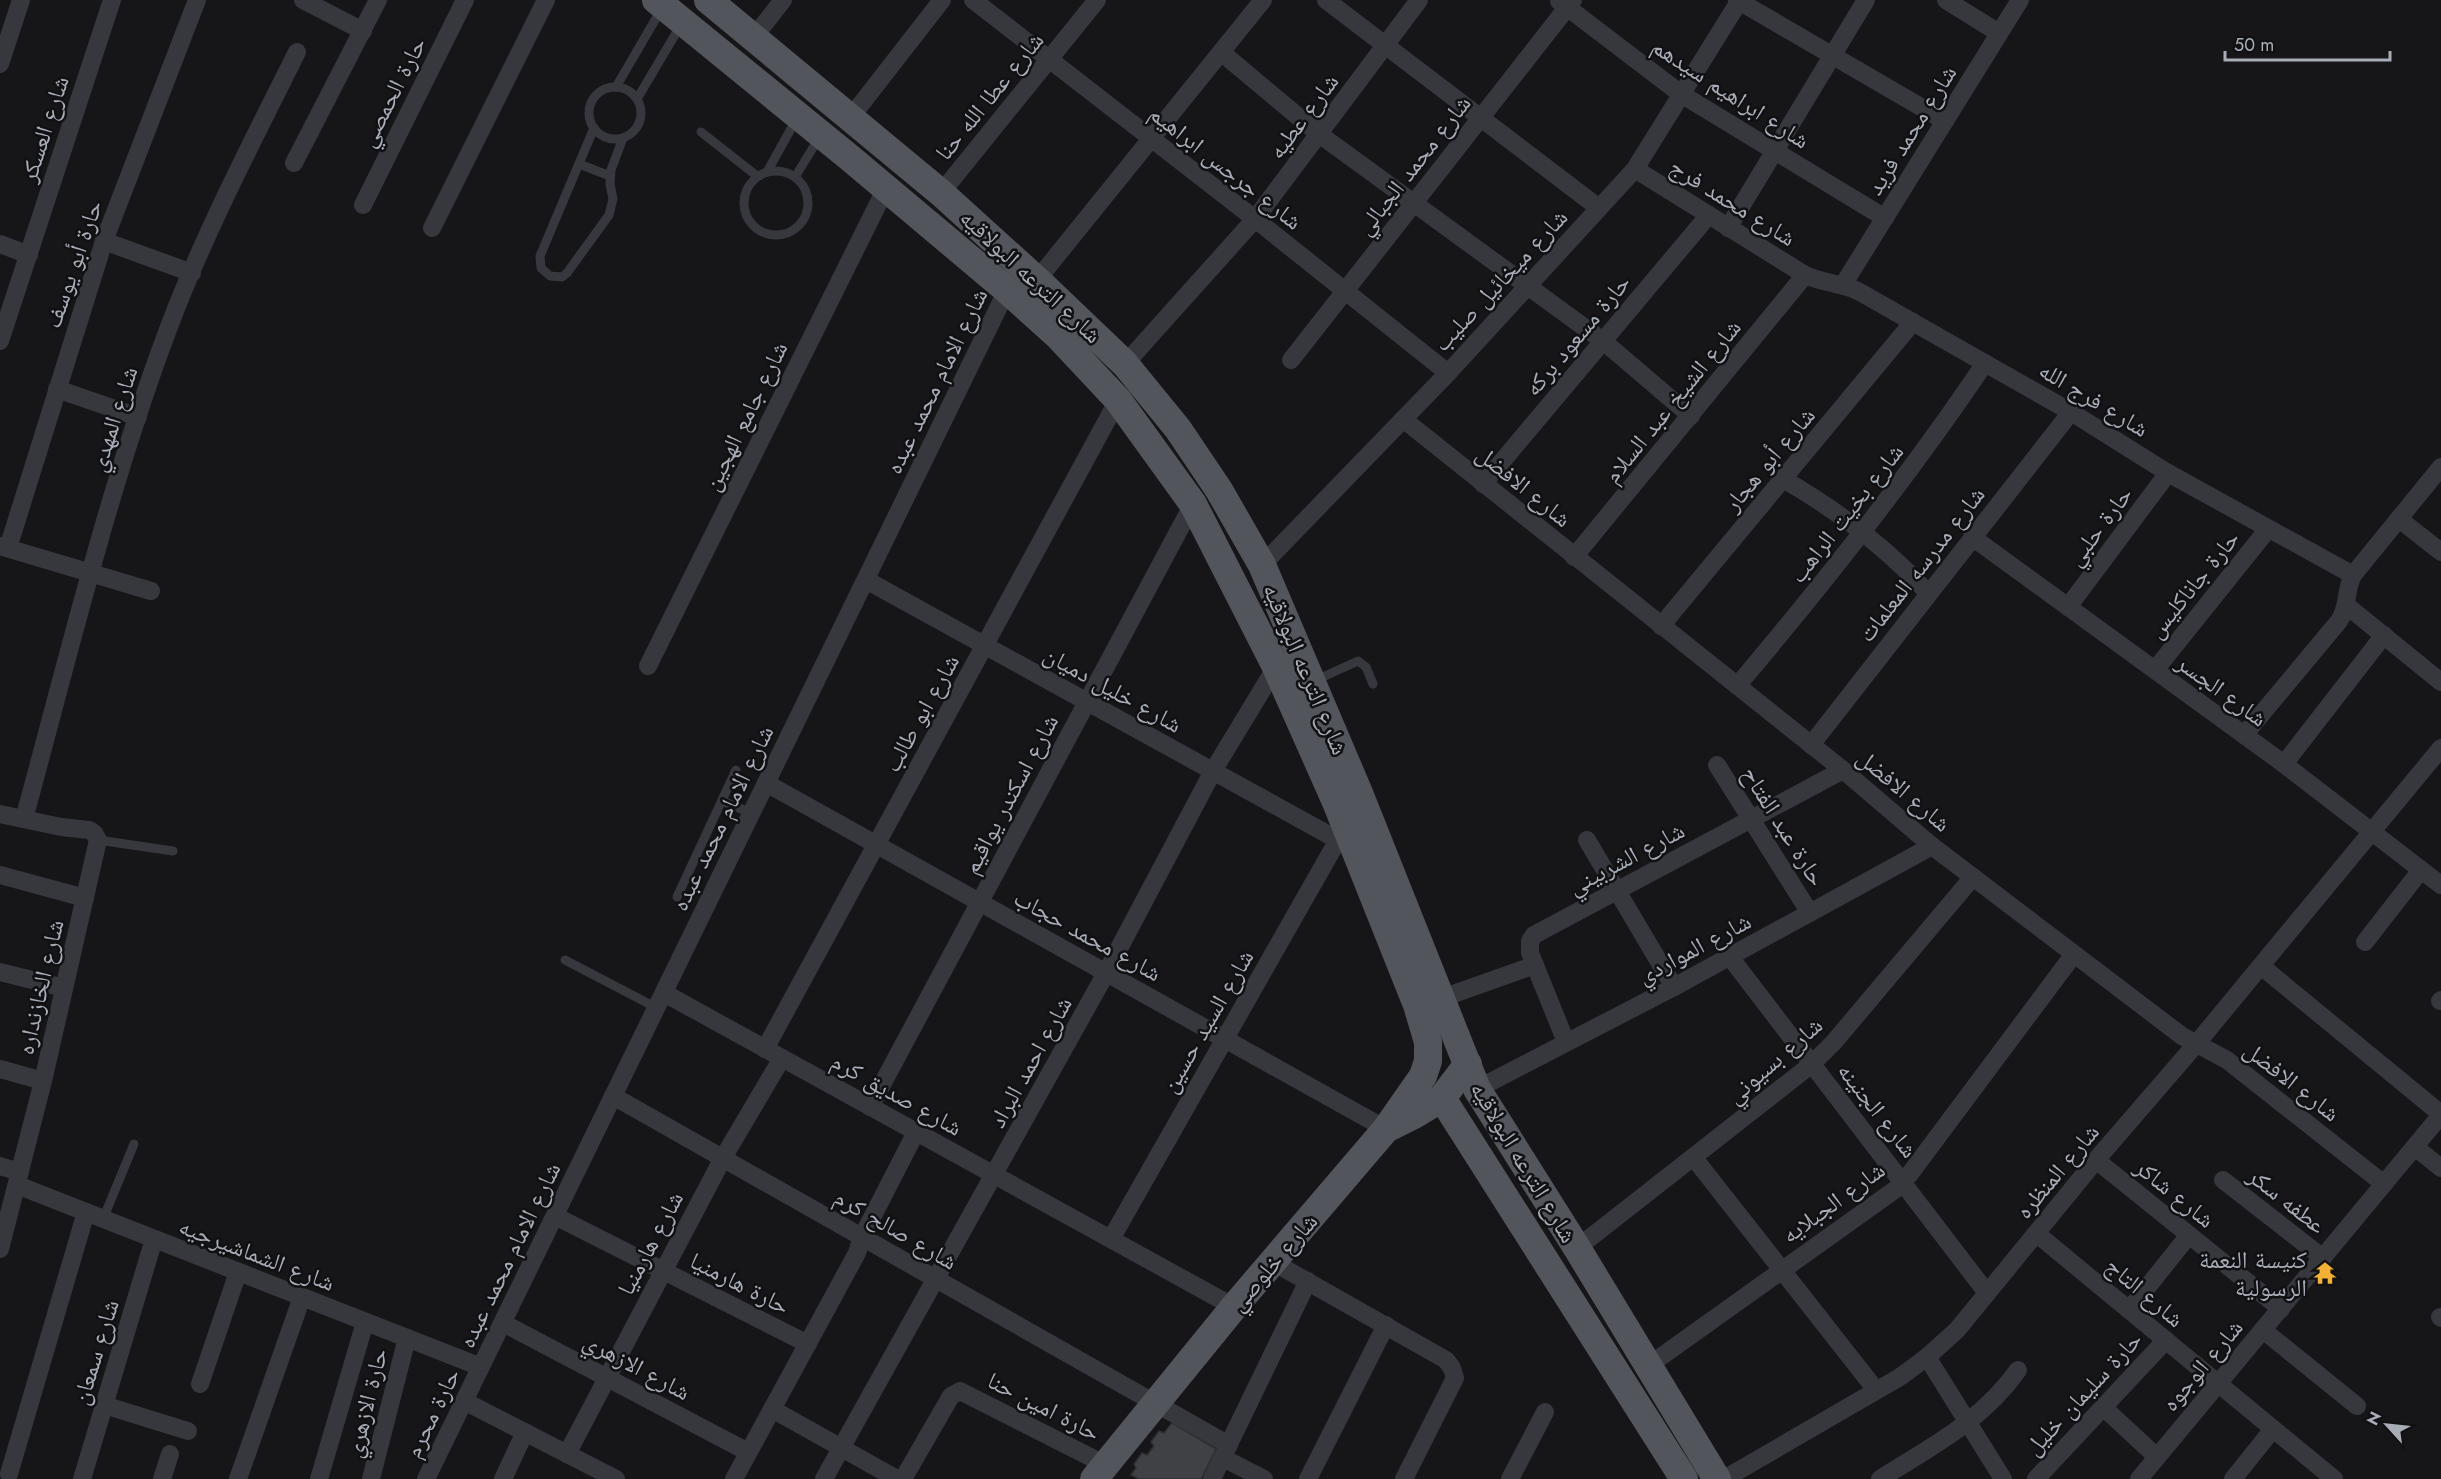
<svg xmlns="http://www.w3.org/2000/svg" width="2441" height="1479" viewBox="0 0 2441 1479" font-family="Jost,'Noto Naskh Arabic',sans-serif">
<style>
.building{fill:#404145;stroke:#303034;stroke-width:1.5}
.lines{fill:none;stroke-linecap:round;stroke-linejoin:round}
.lane{stroke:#37383d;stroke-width:9}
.street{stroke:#37383d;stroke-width:18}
.primary{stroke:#53555c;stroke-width:28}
.labels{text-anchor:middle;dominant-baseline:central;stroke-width:5;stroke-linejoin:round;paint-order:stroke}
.street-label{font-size:24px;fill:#a8adb8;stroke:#111113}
.poi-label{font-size:24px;fill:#a8adb8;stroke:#111113;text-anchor:end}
</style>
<rect width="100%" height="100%" fill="#161618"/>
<path class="building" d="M1172,1423L1216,1449L1201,1479H1139L1131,1475L1136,1468L1134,1464L1142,1453L1147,1455L1154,1446L1151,1442L1159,1431L1164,1433Z"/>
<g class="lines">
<g class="lane">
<path d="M616,87L662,8"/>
<circle cx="615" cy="113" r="26"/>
<path d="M637,99L682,23"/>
<path d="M594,128L540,256L541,268L550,276L562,277L567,273L609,215L613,199L610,184L611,170L623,138"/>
<path d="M701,132L757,176"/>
<path d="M579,164L610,176"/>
<circle cx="776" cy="203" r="32"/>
<path d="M767,172L797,118"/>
<path d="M795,177L819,138"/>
<path d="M1314,681L1358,661L1366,667L1373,684"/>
<path d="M722,801L751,813"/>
<path d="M98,840L173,851"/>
<path d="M677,897L736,770"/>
<path d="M565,960L657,1008"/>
<path d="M103,1219L134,1144"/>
</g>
<g class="street">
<path d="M303,0L363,31"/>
<path d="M973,0L1255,219L1448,373"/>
<path d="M1326,0L1599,208"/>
<path d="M1737,0L1945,121"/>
<path d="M1946,0L1999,33"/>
<path d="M1559,1L1681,94L1885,218"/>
<path d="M754,37L783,0"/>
<path d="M1221,52L1319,134L1603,341L1691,416"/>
<path d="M0,64L21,0"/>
<path d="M851,117L942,0"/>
<path d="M294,163L378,0"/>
<path d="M1635,169L1805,275C1823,283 1841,283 1858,291L2071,412L2168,473L2353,575"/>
<path d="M941,193L1097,0"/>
<path d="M363,205L465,0"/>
<path d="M432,228L546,0"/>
<path d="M1728,228L1866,0"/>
<path d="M104,241L192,273"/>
<path d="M0,244L29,255"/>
<path d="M1037,280L1263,0"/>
<path d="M1843,285L2020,0"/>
<path d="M0,341L112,0"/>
<path d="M1291,360L1573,0"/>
<path d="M1125,364L1255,219L1419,0"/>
<path d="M57,389L138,417"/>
<path d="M1403,419L1843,770L1932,846L2182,1036L2227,1060L2384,1184"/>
<path d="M1783,479C1837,510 1886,547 1928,593"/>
<path d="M1483,484L1708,216"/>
<path d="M2399,519L2441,552"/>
<path d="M1972,537L2284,764L2441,885"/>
<path d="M0,546L151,591"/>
<path d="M8,548L104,241L197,0"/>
<path d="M1574,557L1805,275"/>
<path d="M1262,565L1448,373L1635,169L1740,0"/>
<path d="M866,580L1338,840"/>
<path d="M2346,605L2441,682"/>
<path d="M2068,607L2168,473"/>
<path d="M1661,626L1913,322"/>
<path d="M648,666L886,188"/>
<path d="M2155,670L2268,529"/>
<path d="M1737,686C1825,582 1909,476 1985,363"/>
<path d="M2244,735L2339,621C2349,607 2345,590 2353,575L2441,467"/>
<path d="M1811,745L2071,412"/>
<path d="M2284,764L2384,635"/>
<path d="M1717,765L1810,913"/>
<path d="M766,783L1386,1129"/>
<path d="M0,814L61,827L89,830L94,833L98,840L43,1081L0,1249"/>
<path d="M24,819C71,647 112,472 177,306C212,219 255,136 297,52"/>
<path d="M1587,840L1674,987"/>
<path d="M0,875L85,898"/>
<path d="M2365,942L2421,870"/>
<path d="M1730,957L1987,1293"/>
<path d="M2261,966L2441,1114"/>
<path d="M0,972L64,988"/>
<path d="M664,993L1234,1307"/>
<path d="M1442,998L1535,965"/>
<path d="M2440,1001L2441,1000"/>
<path d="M1566,1042L1530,953V941L1534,935L1843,770"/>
<path d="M765,1049L1118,400"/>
<path d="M0,1069L43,1081"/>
<path d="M1477,1089L1674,987L1932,846"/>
<path d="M613,1096L1229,1445"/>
<path d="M870,1107L1193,504"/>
<path d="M2415,1147L2441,1168"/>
<path d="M1694,1158L1876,1390"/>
<path d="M2096,1160L2281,1309"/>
<path d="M0,1166L20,1172"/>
<path d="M2223,1180L2323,1258"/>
<path d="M17,1185L481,1367"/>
<path d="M555,1216L808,1344"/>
<path d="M2037,1234L2334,1479"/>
<path d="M1111,1239L1343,831"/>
<path d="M1577,1248L1812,1064L1834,1042L1973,877"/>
<path d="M1273,1262L1446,1360L1452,1368L1455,1378L1404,1479"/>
<path d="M2129,1310L2189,1235"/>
<path d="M2440,1317L2441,1318"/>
<path d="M503,1323L748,1452"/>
<path d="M2263,1330L2357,1406"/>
<path d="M1927,1357L2003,1479"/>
<path d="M1648,1366L1896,1189L1909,1175L2074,954"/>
<path d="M200,1384L238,1272"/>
<path d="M464,1401L616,1479"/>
<path d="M104,1405L188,1431"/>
<path d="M2104,1408L2157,1457"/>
<path d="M772,1409L897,1479"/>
<path d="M567,1454L723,1158L782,1058"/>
<path d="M1223,1458L1264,1479"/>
<path d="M9,1474L86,1212"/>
<path d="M82,1479L154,1239"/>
<path d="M162,1479L170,1454"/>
<path d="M238,1479L302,1297"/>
<path d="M319,1479L365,1322"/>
<path d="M371,1479L407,1338"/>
<path d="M426,1479L1007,290"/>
<path d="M503,1479L525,1432"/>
<path d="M734,1479L857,1253L862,1237L916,1132"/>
<path d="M824,1479L1106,973L1213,771L1276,667"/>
<path d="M903,1479L951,1396L960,1391L1106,1465"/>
<path d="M1212,1479L1308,1281"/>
<path d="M1308,1479L1386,1325"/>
<path d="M1510,1479L1545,1412"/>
<path d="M1724,1479L1900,1377L1927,1357L1957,1330L2096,1160L2197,1043L2441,748"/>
<path d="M1880,1479C1932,1446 1982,1421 2018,1370"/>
<path d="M2036,1479L2166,1340"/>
<path d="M2139,1479L2441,1115"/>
<path d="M2233,1479L2273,1429"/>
</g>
<g class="primary">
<path d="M656,0L850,158L1007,290L1057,335L1118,400L1193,504L1276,667L1336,802L1417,1005L1428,1042V1061L1423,1076L1386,1129"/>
<path d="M708,0L941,193L1037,280L1125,364L1178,429L1219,490L1262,565L1359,793L1477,1089L1577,1248L1717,1479"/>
<path d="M1442,1098L1684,1479"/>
<path d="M1094,1479L1234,1307L1386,1129L1414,1115L1442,1098L1468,1064"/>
</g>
</g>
<defs>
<g id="temple-bare" transform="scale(1.8)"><path d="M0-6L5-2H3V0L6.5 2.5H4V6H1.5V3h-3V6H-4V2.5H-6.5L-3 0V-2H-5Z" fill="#f2b134" stroke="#111113" stroke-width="2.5" paint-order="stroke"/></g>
</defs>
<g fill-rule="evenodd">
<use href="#temple-bare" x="2325" y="1273"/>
</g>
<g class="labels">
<g class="street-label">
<text transform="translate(392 92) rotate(-63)">حارة الحمصي</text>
<text transform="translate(1731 93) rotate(33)">شارع ابراهيم سيدهم</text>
<text transform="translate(989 96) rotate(-51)">شارع عطا الله حنا</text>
<text transform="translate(1303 116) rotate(-53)">شارع عطيه</text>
<text transform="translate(44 129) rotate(-72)">شارع العسكر</text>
<text transform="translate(1911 130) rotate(-58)">شارع محمد فريد</text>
<text transform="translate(1413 165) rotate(-52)">شارع محمد الجبالي</text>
<text transform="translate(1226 167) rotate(38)">شارع جرجس ابراهيم</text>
<text transform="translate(1733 202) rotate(32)">شارع محمد فرج</text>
<text transform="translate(73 264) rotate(-71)">حارة أبو يوسف</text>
<text transform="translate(1031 276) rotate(43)">شارع الترعه البولاقيه</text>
<text transform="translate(1500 280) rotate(-47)">شارع ميخائيل صليب</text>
<text transform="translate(1577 335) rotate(-50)">حارة مسعود بركه</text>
<text transform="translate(936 381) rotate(-64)">شارع الامام محمد عبده</text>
<text transform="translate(2094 399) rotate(31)">شارع فرج الله</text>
<text transform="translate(1672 401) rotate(-51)">شارع الشيخ عبد السلام</text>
<text transform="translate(745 416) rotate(-64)">شارع جامع الهجين</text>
<text transform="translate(113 419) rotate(-72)">شارع المهدي</text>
<text transform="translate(1769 459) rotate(-50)">شارع أبو هجار</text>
<text transform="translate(1524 486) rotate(39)">شارع الافضل</text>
<text transform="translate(1846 513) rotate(-52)">شارع بخيت الراهب</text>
<text transform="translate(2099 526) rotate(-53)">حارة حلبي</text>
<text transform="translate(1921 564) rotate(-52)">شارع مدرسه المعلمات</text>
<text transform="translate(2193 584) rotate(-51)">حارة جاناكليس</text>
<text transform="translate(1306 669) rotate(67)">شارع الترعه البولاقيه</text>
<text transform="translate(1113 689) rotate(29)">شارع خليل دميان</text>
<text transform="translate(2222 690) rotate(36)">شارع الجسر</text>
<text transform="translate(921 713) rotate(-61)">شارع ابو طالب</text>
<text transform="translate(1904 790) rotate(40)">شارع الافضل</text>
<text transform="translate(1010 794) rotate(-62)">شارع اسكندر يواقيم</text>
<text transform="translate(722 818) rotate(-64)">شارع الامام محمد عبده</text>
<text transform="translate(1784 826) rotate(58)">حارة عبد الفتاح</text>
<text transform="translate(1626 858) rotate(-28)">شارع الشربيني</text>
<text transform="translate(1088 935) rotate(29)">شارع محمد حجاب</text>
<text transform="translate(1694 948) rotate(-28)">شارع المواردي</text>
<text transform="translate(40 987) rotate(-77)">شارع الخازنداره</text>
<text transform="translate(1207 1021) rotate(-60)">شارع السيد حسين</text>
<text transform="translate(1774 1060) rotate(-41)">شارع بسيوني</text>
<text transform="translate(1030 1062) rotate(-61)">شارع احمد البراد</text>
<text transform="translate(2292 1081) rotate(38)">شارع الافضل</text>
<text transform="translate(897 1094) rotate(29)">شارع صديق كرم</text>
<text transform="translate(1878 1110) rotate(52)">شارع الجنينه</text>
<text transform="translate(1524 1162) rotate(59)">شارع الترعه البولاقيه</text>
<text transform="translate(2057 1171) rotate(-50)">شارع المنظره</text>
<text transform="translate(2175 1193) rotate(39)">شارع شاكر</text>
<text transform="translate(2287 1200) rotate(38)">عطفه سكر</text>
<text transform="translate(1833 1202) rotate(-36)">شارع الجبلايه</text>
<text transform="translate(896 1229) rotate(30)">شارع صالح كرم</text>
<text transform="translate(650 1243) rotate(-62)">شارع هارمنيا</text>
<text transform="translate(257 1254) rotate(21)">شارع الشماشيرجيه</text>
<text transform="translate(509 1255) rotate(-64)">شارع الامام محمد عبده</text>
<text transform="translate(1273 1262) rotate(-49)">شارع خلوصي</text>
<text transform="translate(740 1283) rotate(27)">حارة هارمنيا</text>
<text transform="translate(2145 1292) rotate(40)">شارع التاج</text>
<text transform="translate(95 1352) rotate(-73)">شارع سمعان</text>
<text transform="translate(2202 1365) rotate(-50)">شارع الوجوه</text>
<text transform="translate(637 1366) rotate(28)">شارع الازهري</text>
<text transform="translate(2083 1393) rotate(-47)">حارة سليمان خليل</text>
<text transform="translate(366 1403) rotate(-76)">حارة الازهري</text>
<text transform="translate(1044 1406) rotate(27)">حارة امين حنا</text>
<text transform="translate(432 1413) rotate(-64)">حارة محرم</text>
</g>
<g class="poi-label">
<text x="2307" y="1259">كنيسة النعمة<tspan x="2307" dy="28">الرسولية</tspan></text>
</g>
</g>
<g transform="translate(2387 1425) rotate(297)" stroke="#111113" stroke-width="4.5" paint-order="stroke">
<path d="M0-4.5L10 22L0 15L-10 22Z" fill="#a8adb8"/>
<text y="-9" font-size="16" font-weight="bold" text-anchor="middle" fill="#a8adb8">N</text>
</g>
<path d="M2225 51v9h165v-9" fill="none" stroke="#a8adb8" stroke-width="3"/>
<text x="2234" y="51" font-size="18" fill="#a8adb8" stroke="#111113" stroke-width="4.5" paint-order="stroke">50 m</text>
</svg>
